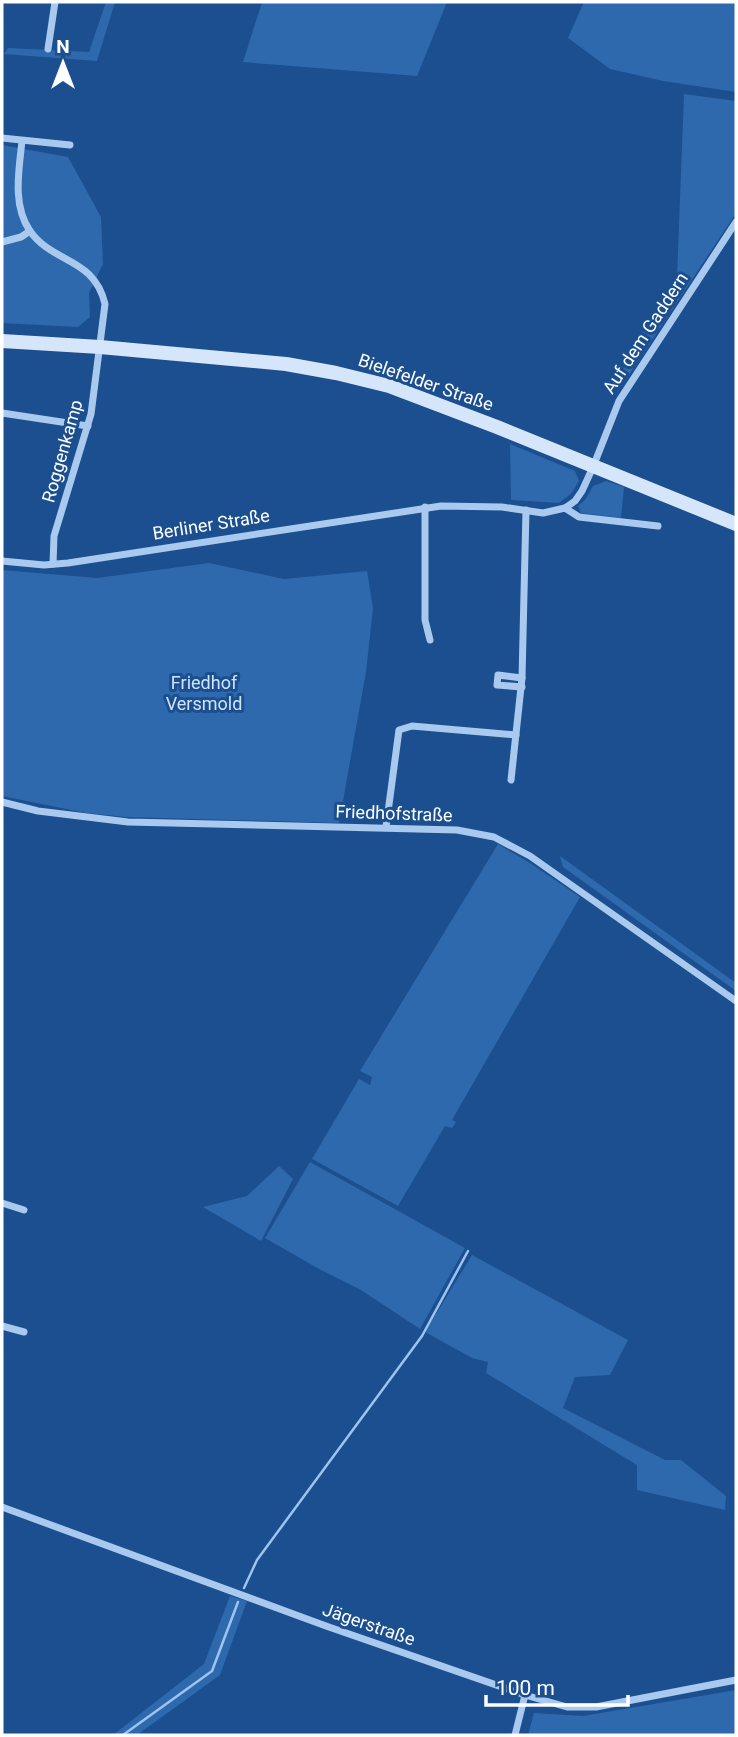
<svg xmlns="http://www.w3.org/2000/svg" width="738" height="1737" viewBox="0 0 738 1737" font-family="Roboto,sans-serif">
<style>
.green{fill:#2e69ad}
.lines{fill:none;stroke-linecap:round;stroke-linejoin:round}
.stream{stroke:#9cc4f0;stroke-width:2.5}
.minor{stroke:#a9c9ee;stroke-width:7}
.secondary{stroke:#d6e6fa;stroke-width:14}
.labels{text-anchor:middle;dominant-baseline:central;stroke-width:6;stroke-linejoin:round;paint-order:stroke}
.street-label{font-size:18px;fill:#fff;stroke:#1b4f8f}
.park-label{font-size:18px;fill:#cfe3fa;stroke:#1b4f8f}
</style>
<rect width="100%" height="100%" fill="#1b4f8f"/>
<g class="green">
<path d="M106,2H115L97,61L4,54L8,48L89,52Z"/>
<path d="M262,2H447L417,76L243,62Z"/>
<path d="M584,2H736V92L663,81L610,69L568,38Z"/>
<path d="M684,94L736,101V213L617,393L626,358L677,277Z"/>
<path d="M2,145L68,157L101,217L103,264L89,293L90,317L78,327L2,323Z"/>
<path d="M510,444L575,471L579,481L572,493L559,503L511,500Z"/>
<path d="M606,481L624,487L621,518L581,513L578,506L585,500L593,486Z"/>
<path d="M209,563L284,579L367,571L373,608L366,672L339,823L126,817L86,813L2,796V570L97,578Z"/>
<path d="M498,844L530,863L580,897L452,1120L456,1122L452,1128L445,1126L398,1206L312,1159L359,1079L370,1085L372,1077L360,1071Z"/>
<path d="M560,856L736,983V991L563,867Z"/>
<path d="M310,1162L465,1248L420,1329L361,1290L319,1269L265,1238Z"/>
<path d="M279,1166L293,1179L261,1241L203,1207L247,1196Z"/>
<path d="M472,1255L628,1340L610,1375L575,1377L563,1408L665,1460H681L726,1496L725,1510L637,1490V1465L486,1373L488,1362L472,1358L425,1332Z"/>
<path d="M230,1596L247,1601L220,1675L137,1735H113L204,1664Z"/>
<path d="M736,1690V1735H528L534,1713L583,1716Z"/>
</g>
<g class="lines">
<g class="stream">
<path d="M244,1588L257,1560L422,1336L468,1251"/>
<path d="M123,1735L212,1671L238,1602"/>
</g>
<g class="minor">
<path d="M48,49L55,2"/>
<path d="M2,138L70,145"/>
<path d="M22,141C19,170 12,205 30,231C53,264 94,257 105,304L91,414L54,536L53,564"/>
<path d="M2,242L21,237L30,231"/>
<path d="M2,413L88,426"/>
<path d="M425,507V620L430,640"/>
<path d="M565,508L579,517L658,526"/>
<path d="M2,561L44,565L68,563L441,506L502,507L543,513L565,508L575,501L582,491L593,467L619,401L736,222"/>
<path d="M522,687L497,685L498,675L522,678"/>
<path d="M511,780L522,678L526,510"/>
<path d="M2,802L38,811L128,822L457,830L494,837L530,856L736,1001"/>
<path d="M386,827L399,730L412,726L516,735"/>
<path d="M2,1203L24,1210"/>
<path d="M2,1326L24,1332"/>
<path d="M2,1507L326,1626L525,1695L567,1707H596L736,1680"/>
<path d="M515,1735L525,1695"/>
</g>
<path class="secondary" d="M2,341L100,347L286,364L336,373L389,386L497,427L736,524"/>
</g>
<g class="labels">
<g class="street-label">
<text transform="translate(645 333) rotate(-57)">Auf dem Gaddern</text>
<text transform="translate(426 382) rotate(19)">Bielefelder Straße</text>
<text transform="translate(62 451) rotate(-74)">Roggenkamp</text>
<text transform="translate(211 524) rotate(-9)">Berliner Straße</text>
<text transform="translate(394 813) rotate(2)">Friedhofstraße</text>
<text transform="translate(369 1624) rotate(19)">Jägerstraße</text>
</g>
<g class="park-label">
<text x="204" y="682">Friedhof<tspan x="204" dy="21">Versmold</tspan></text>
</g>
</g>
<rect width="738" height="1737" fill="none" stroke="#ffffff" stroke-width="7"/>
<g transform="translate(63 63)" stroke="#1b4f8f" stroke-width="5" paint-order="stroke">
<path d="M0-5L12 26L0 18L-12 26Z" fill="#ffffff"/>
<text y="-10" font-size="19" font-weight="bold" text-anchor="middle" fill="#ffffff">N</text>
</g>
<path d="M486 1695v10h142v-10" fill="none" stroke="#ffffff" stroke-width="3.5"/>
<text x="496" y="1695" font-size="21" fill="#ffffff" stroke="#1b4f8f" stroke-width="5" paint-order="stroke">100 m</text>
</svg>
